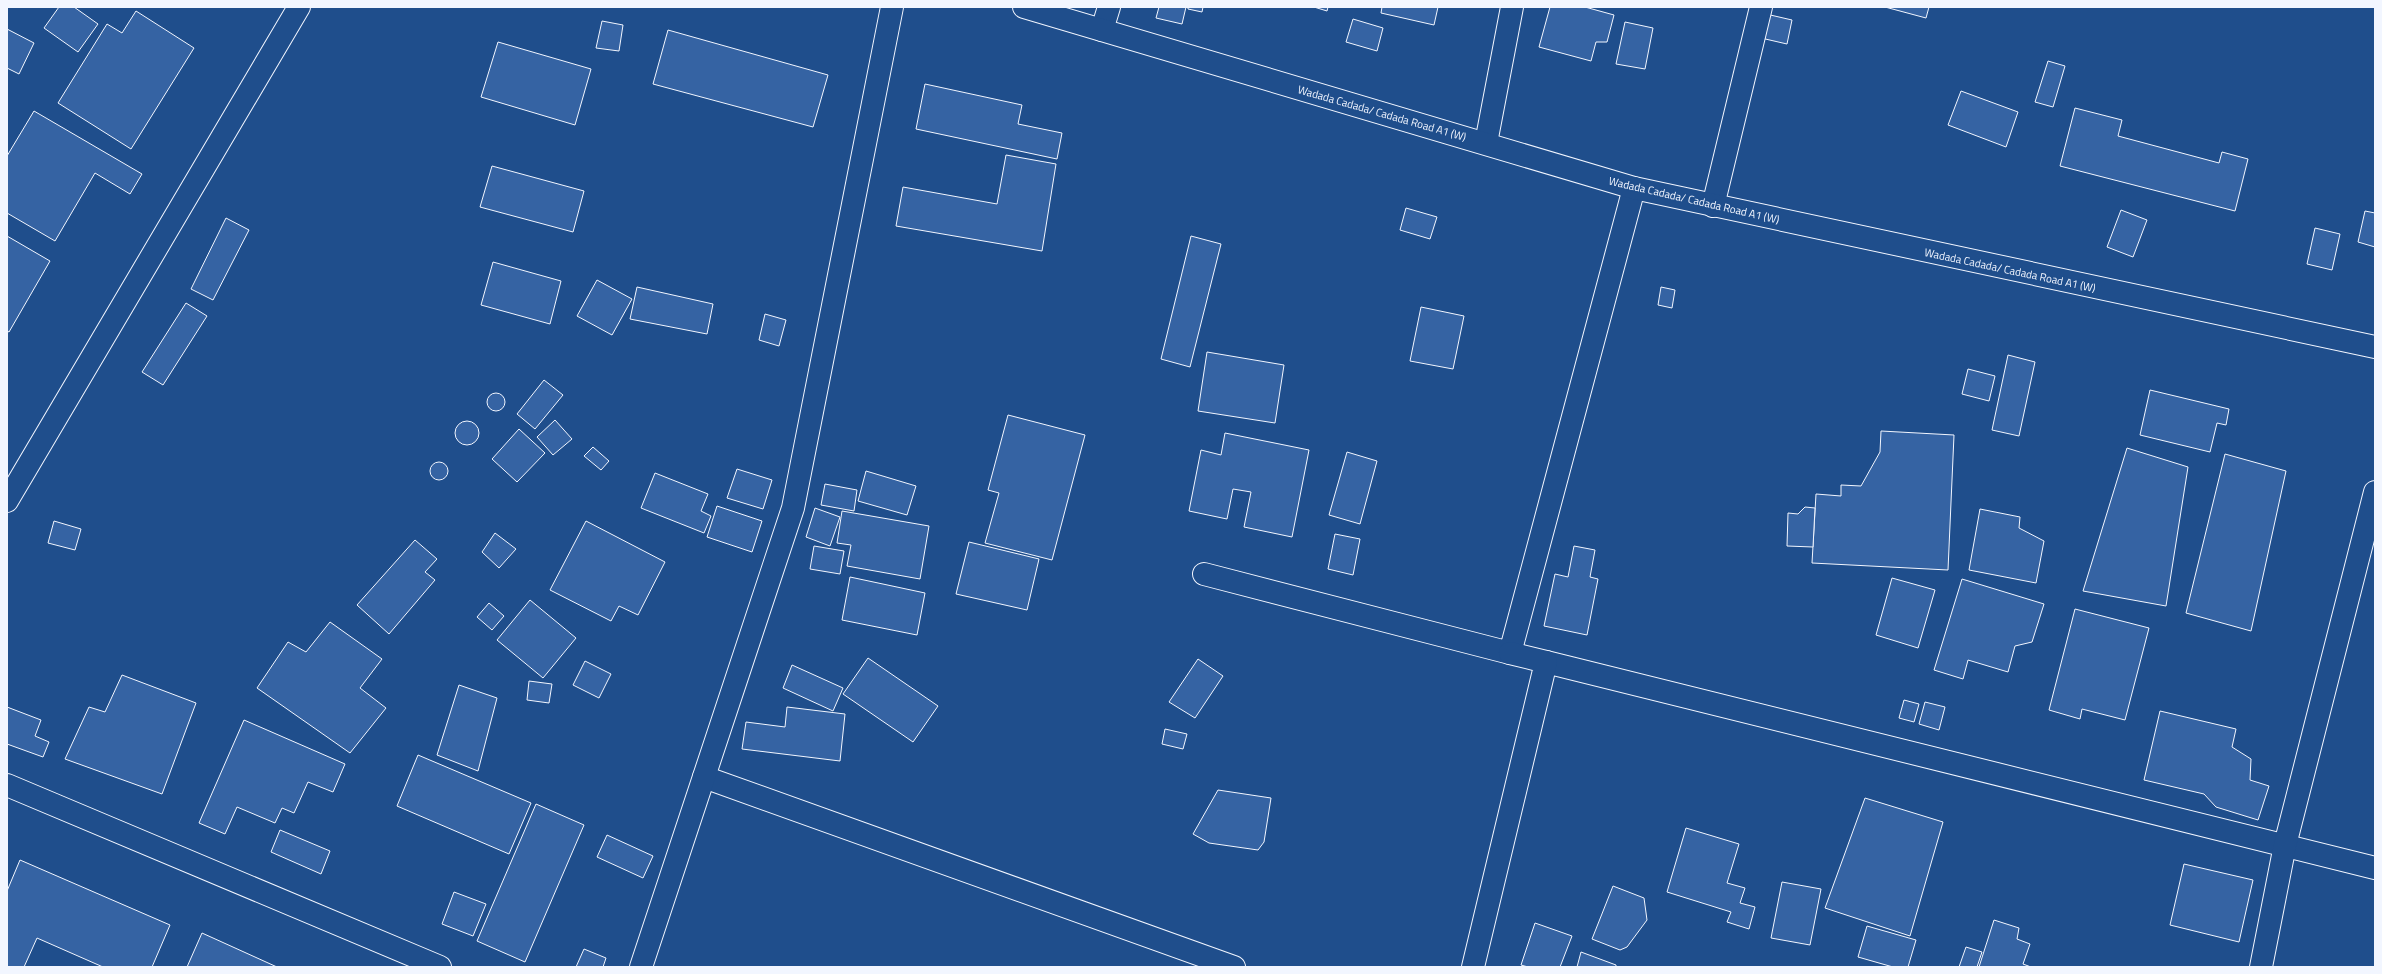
<svg xmlns="http://www.w3.org/2000/svg" width="2382" height="974" viewBox="0 0 2382 974" font-family="'Titillium Web',sans-serif">
<style>
.building{fill:#3563a3;stroke:#f2f6ff}
.lines{fill:none;stroke-linecap:round;stroke-linejoin:round}
.minor-casing{stroke:#f2f6ff;stroke-width:24}
.primary-casing{stroke:#f2f6ff;stroke-width:24}
.minor{stroke:#1f4e8c;stroke-width:22}
.primary{stroke:#1f4e8c;stroke-width:22}
.labels{text-anchor:middle;dominant-baseline:central;stroke-width:3;stroke-linejoin:round;paint-order:stroke}
.street-label{font-size:11px;fill:#f2f6ff;stroke:#1f4e8c}
</style>
<rect width="100%" height="100%" fill="#1f4e8c"/>
<g class="building">
<path d="M59,7H74L98,24L78,52L44,28Z"/>
<path d="M1159,7H1186L1182,24L1156,18Z"/>
<path d="M1188,7H1203L1202,12L1188,9Z"/>
<path d="M1314,7H1328L1327,11Z"/>
<path d="M1382,7H1438L1434,25L1381,13Z"/>
<path d="M1550,7H1585L1614,15L1607,42H1596L1591,61L1539,47Z"/>
<path d="M1885,7H1929L1926,18Z"/>
<path d="M136,11L194,48L131,149L58,103L107,24L122,33Z"/>
<path d="M1766,14L1792,20L1787,44L1761,38Z"/>
<path d="M1353,19L1383,28L1377,51L1346,42Z"/>
<path d="M602,21L623,25L619,51L596,48Z"/>
<path d="M1625,22L1653,28L1645,69L1616,64Z"/>
<path d="M7,29L34,43L19,74L7,68Z"/>
<path d="M668,30L828,75L813,127L653,84Z"/>
<path d="M498,42L591,69L575,125L481,97Z"/>
<path d="M2048,61L2065,66L2053,107L2035,102Z"/>
<path d="M925,84L1022,105L1018,124L1062,133L1057,159L916,129Z"/>
<path d="M1961,91L2018,112L2006,147L1948,125Z"/>
<path d="M2075,108L2122,120L2118,136L2219,163L2222,152L2248,159L2235,211L2060,166Z"/>
<path d="M34,111L142,174L130,194L95,173L55,241L7,213V156Z"/>
<path d="M1006,155L1056,164L1042,251L896,226L903,187L997,204Z"/>
<path d="M492,166L584,191L573,232L480,207Z"/>
<path d="M1406,208L1437,217L1430,239L1400,230Z"/>
<path d="M2121,210L2147,220L2133,257L2107,247Z"/>
<path d="M2365,211L2375,213V247L2358,242Z"/>
<path d="M226,218L249,230L213,300L191,289Z"/>
<path d="M2315,228L2340,234L2332,270L2307,264Z"/>
<path d="M7,236L50,261L9,332L7,331Z"/>
<path d="M1191,236L1221,244L1190,367L1161,359Z"/>
<path d="M493,262L561,281L550,324L481,305Z"/>
<path d="M597,280L632,299L612,335L577,316Z"/>
<path d="M637,287L713,304L707,334L630,319Z"/>
<path d="M1661,287L1675,290L1672,308L1658,305Z"/>
<path d="M186,303L207,316L163,385L142,372Z"/>
<path d="M1421,307L1464,316L1453,369L1410,361Z"/>
<path d="M765,314L786,320L779,346L759,340Z"/>
<path d="M1207,352L1284,365L1275,423L1198,411Z"/>
<path d="M2008,355L2035,362L2019,436L1992,430Z"/>
<path d="M1968,369L1995,376L1989,401L1962,394Z"/>
<path d="M544,380L563,395L535,429L517,414Z"/>
<path d="M2150,390L2229,409L2226,425L2217,423L2210,452L2140,435Z"/>
<circle cx="496" cy="402" r="9"/>
<path d="M1008,415L1085,435L1052,560L985,543L999,493L988,490Z"/>
<path d="M555,420L572,439L553,455L537,437Z"/>
<circle cx="467" cy="433" r="12"/>
<path d="M519,429L545,453L517,482L492,459Z"/>
<path d="M1881,431L1954,435L1948,570L1812,563L1816,494L1841,496V485L1861,486L1880,452Z"/>
<path d="M1225,433L1309,450L1292,537L1244,527L1251,492L1233,489L1227,519L1189,511L1201,450L1221,455Z"/>
<path d="M593,447L609,461L601,470L584,456Z"/>
<path d="M2127,448L2188,467L2166,606L2083,591Z"/>
<path d="M1347,452L1377,461L1360,524L1329,515Z"/>
<path d="M2225,454L2286,471L2251,631L2186,613Z"/>
<circle cx="439" cy="471" r="9"/>
<path d="M737,469L772,480L763,509L727,498Z"/>
<path d="M866,471L916,486L907,515L858,501Z"/>
<path d="M655,473L708,494L701,511L711,516L704,533L641,508Z"/>
<path d="M825,484L857,490L854,511L821,505Z"/>
<path d="M717,506L762,521L752,552L707,537Z"/>
<path d="M1805,507L1815,508L1813,547L1787,546L1788,513L1798,514Z"/>
<path d="M815,508L840,517L830,546L806,537Z"/>
<path d="M1980,509L2020,517L2019,528L2044,541L2036,583L1969,570Z"/>
<path d="M842,511L929,526L920,579L847,566L851,545L837,543Z"/>
<path d="M54,521L81,529L75,550L48,543Z"/>
<path d="M586,521L665,562L638,615L619,606L611,621L550,590Z"/>
<path d="M495,533L516,549L499,568L482,552Z"/>
<path d="M1335,534L1360,539L1353,575L1328,569Z"/>
<path d="M415,540L437,559L425,572L435,580L389,634L357,605Z"/>
<path d="M969,542L1039,559L1027,610L956,594Z"/>
<path d="M814,546L844,551L840,574L810,569Z"/>
<path d="M1574,546L1595,550L1590,577L1598,579L1587,635L1544,626L1555,574L1568,577Z"/>
<path d="M850,577L925,593L917,635L842,620Z"/>
<path d="M1892,578L1935,590L1918,648L1876,635Z"/>
<path d="M1962,579L2044,604L2032,642L2015,646L2008,672L1968,660L1963,679L1934,670Z"/>
<path d="M530,600L576,638L543,678L497,640Z"/>
<path d="M489,603L504,616L492,630L477,617Z"/>
<path d="M2075,609L2149,628L2125,720L2082,709L2080,719L2049,710Z"/>
<path d="M330,622L382,659L360,688L386,708L350,753L257,688L288,642L306,652Z"/>
<path d="M868,658L938,706L913,742L843,694Z"/>
<path d="M1198,659L1223,676L1195,718L1169,702Z"/>
<path d="M585,661L611,674L599,698L573,685Z"/>
<path d="M792,665L843,688L833,711L783,688Z"/>
<path d="M122,675L196,703L162,794L65,759L89,707L105,712Z"/>
<path d="M529,681L552,684L549,703L527,700Z"/>
<path d="M459,685L497,698L478,771L437,755Z"/>
<path d="M1904,700L1919,704L1914,722L1899,718Z"/>
<path d="M1925,702L1945,707L1939,730L1919,724Z"/>
<path d="M7,707L41,720L35,736L49,742L43,757L7,744Z"/>
<path d="M787,707L845,714L840,761L742,749L746,722L785,727Z"/>
<path d="M2160,711L2236,729L2232,747L2251,759L2250,780L2269,786L2258,820L2216,807L2204,794L2144,780Z"/>
<path d="M244,720L345,764L333,792L308,782L294,813L282,808L275,823L237,807L225,834L199,823Z"/>
<path d="M1165,729L1187,734L1183,749L1162,744Z"/>
<path d="M418,755L531,803L509,854L397,806Z"/>
<path d="M1218,790L1271,798L1264,842L1258,850L1209,843L1193,834Z"/>
<path d="M1865,798L1943,822L1910,936L1825,908Z"/>
<path d="M536,804L584,825L525,962L477,941Z"/>
<path d="M1686,828L1739,844L1727,883L1745,888L1740,903L1755,907L1749,929L1727,922L1731,912L1667,892Z"/>
<path d="M280,830L330,851L321,874L271,852Z"/>
<path d="M607,835L653,856L643,878L597,857Z"/>
<path d="M20,860L170,925L152,967H103L37,938L24,967H7V891Z"/>
<path d="M2184,864L2253,880L2239,942L2170,925Z"/>
<path d="M1782,882L1821,889L1810,945L1771,938Z"/>
<path d="M1613,886L1644,898L1647,920L1627,947L1620,950L1592,939Z"/>
<path d="M454,892L486,904L473,936L442,924Z"/>
<path d="M1994,920L2019,928L2017,939L2030,944L2023,964L2031,967H1979Z"/>
<path d="M1535,923L1572,936L1560,967H1528L1521,965Z"/>
<path d="M1867,926L1916,940L1908,967H1893L1858,957Z"/>
<path d="M202,933L277,967H187Z"/>
<path d="M1966,947L1982,952L1977,967H1959Z"/>
<path d="M584,949L606,958L603,967H576Z"/>
<path d="M1581,952L1616,965V967H1577Z"/>
</g>
<g class="lines">
<g class="minor-casing">
<g id="minor">
<path d="M1102,30L1109,7"/>
<path d="M1486,143L1512,7"/>
<path d="M1713,206L1761,7"/>
<path d="M7,501L299,7"/>
<path d="M1204,574L1510,653L1634,188"/>
<path d="M1546,662L2375,868"/>
<path d="M704,777L1234,967"/>
<path d="M7,785L440,967"/>
<path d="M641,967L793,508L892,7"/>
<path d="M1473,967L1546,662L1510,653"/>
<path d="M2261,967L2285,845L2375,492"/>
</g>
</g>
<g class="primary-casing">
<path id="primary" d="M1024,7L1634,188L2375,347"/>
</g>
<use href="#minor" class="minor"/>
<use href="#primary" class="primary"/>
</g>
<g class="labels">
<g class="street-label">
<text transform="translate(1382 113) rotate(16)">Wadada Cadada/ Cadada Road A1 (W)</text>
<text transform="translate(1694 200) rotate(13)">Wadada Cadada/ Cadada Road A1 (W)</text>
<text transform="translate(2010 270) rotate(12)">Wadada Cadada/ Cadada Road A1 (W)</text>
</g>
</g>
<rect width="2382" height="974" fill="none" stroke="#f2f6ff" stroke-width="16"/>
</svg>
